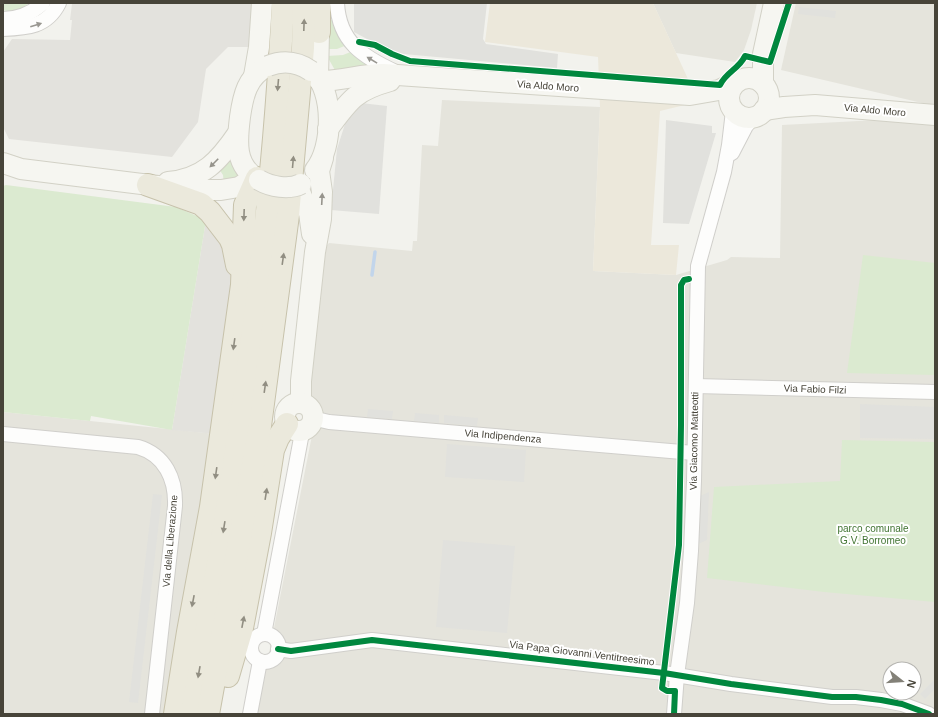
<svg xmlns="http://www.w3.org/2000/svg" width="938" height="717" viewBox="0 0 938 717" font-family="Arial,sans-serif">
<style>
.residential{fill:#e5e4dc;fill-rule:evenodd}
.commercial{fill:#ece8db}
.industrial{fill:#e3e2dd}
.green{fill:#dbead0}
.parking{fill:#e1e1dd}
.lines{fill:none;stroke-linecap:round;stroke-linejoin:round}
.stream{stroke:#c2d5eb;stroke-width:3.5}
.street-casing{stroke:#d0cfcb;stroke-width:16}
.secondary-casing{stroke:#d2d1c6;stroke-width:22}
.highway-casing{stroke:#c7c2ab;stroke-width:24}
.street{stroke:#fdfdfc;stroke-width:14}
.secondary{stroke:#f6f6f1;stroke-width:20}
.highway{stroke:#ebe9dc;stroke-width:22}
.secondary-bridge-casing{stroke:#d2d1c6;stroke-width:22;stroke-linecap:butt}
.secondary-bridge{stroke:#f6f6f1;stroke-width:20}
.cycleway-casing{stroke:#fff;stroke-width:8}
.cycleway{stroke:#00873e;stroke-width:6}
.oneway{fill:#999791}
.oneway2{fill:#918e82}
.oneway3{fill:#96948c}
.labels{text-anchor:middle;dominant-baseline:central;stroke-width:4;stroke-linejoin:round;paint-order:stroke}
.street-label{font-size:10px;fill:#474439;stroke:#fff}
.park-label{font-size:10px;fill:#417432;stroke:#fff}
</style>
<rect width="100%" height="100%" fill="#f2f2ed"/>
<g class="residential">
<path d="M653,3H757L751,30L744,50L735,62L676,53Z"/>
<path d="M796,3H935V106L781,70Z"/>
<path d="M442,100L600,107L593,271L676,275L727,260L731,257L780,258L782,125L935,117V714H257L317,410L311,405L305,398L321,252L329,243L412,251L413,241H417L422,145L438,146ZM890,669H914V693H890Z"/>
<path d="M3,412L216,434L172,714H3Z"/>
</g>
<path class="commercial" d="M490,3H653L694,92L693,103L660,111L651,245H679L676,275L593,271L600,107L598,57L485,42Z"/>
<g class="industrial">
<path d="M73,3H252L250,47H228L206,69L198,122L172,157L9,139L3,127V52L12,39L70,40L72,20H70L72,4Z"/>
<path d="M206,220L224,242L236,288L216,434L172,430Z"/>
</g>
<g class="green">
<path d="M3,3H29C21,9 14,13 3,10Z"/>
<path d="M330,20H333L347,45L337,49H327L329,21Z"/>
<path d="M353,51L376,67L336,72L327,56L343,55Z"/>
<path d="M229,156L239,172V183L224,185L223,175L219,169Z"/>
<path d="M6,185L176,207L206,220L172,430L91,416L90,421L3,412V186Z"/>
<path d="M863,255L935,263V375L847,373Z"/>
<path d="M842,440L935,442V602L824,592L707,578L714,487L840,481Z"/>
</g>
<g class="parking">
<path d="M354,3H487L483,39L486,44L558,54L557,68L393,53L354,32Z"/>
<path d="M799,7L836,11L835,18L798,14Z"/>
<path d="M361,103L387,106L379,214L331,210L337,149L346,121Z"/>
<path d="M666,120L712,126V133H716L689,224L663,223Z"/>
<path d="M860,404L935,407V439L860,438Z"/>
<path d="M368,409L393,411L392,419L367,417Z"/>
<path d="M415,413L439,415V423L414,421Z"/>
<path d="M444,415L478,418L477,426L444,423Z"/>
<path d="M447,444L526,450L524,482L445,477Z"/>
<path d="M709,492L707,540L698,544L700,496Z"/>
<path d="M153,494L162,495L138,703L129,702Z"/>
<path d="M443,540L515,546L507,633L436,627Z"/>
<path d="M934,680L935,681V689L925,699L920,694Z"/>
</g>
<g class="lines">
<path class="stream" d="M372,275L375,252"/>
<g class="street-casing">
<g id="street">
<path d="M337,3C339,42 363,57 396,72"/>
<path d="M3,19C18,19 32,13 43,3"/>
<path d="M3,29C27,28 47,27 59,3"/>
<path d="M732,153L746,126L755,116"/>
<path d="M696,386L935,392"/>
<path d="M312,418L329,422L694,453"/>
<path d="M3,434L138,447C165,455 176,479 175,506L152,714"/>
<path d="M264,634L295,470L301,438L305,429"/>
<circle cx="265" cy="648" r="14"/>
<path d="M278,649L291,651L372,640L664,673L731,684L832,697H856L881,700L902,704L929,714"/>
<path d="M250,714L260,661"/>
<path d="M674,714L677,675L687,603L691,551L694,481L698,266L724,172L729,145L733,111"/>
</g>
</g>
<g class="secondary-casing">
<g id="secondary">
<path d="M312,71C335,91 333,148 315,170"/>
<path d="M254,76L259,47L262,3"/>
<circle cx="749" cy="98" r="20"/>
<path d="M318,79L319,32"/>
<path d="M320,81C341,81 362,74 383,74L690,95L719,90L734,83"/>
<path d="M763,84V54L774,3"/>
<path d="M764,110L784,107L815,105L935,115"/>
<path d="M328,129C349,101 354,91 390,81"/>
<path d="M3,163L21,169L190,190H221L239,187L255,177"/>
<path d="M259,180C234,166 237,141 240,117C243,96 247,76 268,66"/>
<path d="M168,182C203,179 219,161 238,133"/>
<path d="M300,192L309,213L312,234"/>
<path d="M301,403V381L315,252L321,219L322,192L319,171L323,158"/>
<circle cx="299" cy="417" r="14"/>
</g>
</g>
<g class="highway-casing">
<g id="highway">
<path d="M319,32V3"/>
<path d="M148,185L201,204L210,212L230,238L233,245L237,265"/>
<path d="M228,676L242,628L260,533L273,450L278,438L287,424"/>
<path d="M175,714L188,632L211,507L242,285L245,205L257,178"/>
<path d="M192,714C234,479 272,242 283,3"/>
<path d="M208,714L260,426L288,215L303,48L304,3"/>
</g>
</g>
<use href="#street" class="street"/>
<use href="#secondary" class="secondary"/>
<use href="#highway" class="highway"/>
<g class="secondary-bridge-casing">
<g id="secondary-bridge">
<path d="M268,66C283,60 298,62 311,71"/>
<path d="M259,180C271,187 289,190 301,184"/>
</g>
</g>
<use href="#secondary-bridge" class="secondary-bridge"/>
<g class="cycleway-casing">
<g id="cycleway">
<path d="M359,42L375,45L392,54L410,61L720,85C726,72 739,69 745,56L770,62L789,3"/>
<path d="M278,649L291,651L372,640L664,673L731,684L832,697H856L881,700L902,704L929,714"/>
<path d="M674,714L675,691H667L662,688L679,545L681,425V285L684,280L689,279"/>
</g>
</g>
<use href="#cycleway" class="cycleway"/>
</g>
<defs><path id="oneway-solid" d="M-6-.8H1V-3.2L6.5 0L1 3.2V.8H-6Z"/></defs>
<g class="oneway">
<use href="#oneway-solid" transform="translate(36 25) rotate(-18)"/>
<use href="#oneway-solid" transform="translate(372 60) rotate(-149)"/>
</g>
<g class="oneway2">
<use href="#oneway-solid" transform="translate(304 25) rotate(-88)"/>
<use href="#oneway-solid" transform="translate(278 85) rotate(95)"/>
<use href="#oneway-solid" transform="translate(293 162) rotate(-85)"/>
<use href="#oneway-solid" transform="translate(244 215) rotate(92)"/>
<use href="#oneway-solid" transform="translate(283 259) rotate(-82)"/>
<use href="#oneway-solid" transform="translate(234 344) rotate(98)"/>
<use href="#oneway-solid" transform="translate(265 387) rotate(-82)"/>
<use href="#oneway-solid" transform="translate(216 473) rotate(98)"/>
<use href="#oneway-solid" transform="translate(266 494) rotate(-81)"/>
<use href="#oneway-solid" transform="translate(224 527) rotate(99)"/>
<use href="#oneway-solid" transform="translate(193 601) rotate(101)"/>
<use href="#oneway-solid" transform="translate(243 622) rotate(-79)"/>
<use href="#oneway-solid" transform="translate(199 672) rotate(100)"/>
</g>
<g class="oneway3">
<use href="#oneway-solid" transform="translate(214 163) rotate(135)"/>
<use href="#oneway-solid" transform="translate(322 199) rotate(-87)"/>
</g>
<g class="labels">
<g class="street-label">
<text transform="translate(548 86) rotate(4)">Via Aldo Moro</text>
<text transform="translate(875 110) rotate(5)">Via Aldo Moro</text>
<text transform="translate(815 389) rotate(2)">Via Fabio Filzi</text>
<text transform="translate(503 436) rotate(5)">Via Indipendenza</text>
<text transform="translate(694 441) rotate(-89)">Via Giacomo Matteotti</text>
<text transform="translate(170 541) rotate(-85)">Via della Liberazione</text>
<text transform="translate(582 653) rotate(7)">Via Papa Giovanni Ventitreesimo</text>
</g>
<g class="park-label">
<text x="873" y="528">parco comunale<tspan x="873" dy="12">G.V. Borromeo</tspan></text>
</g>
</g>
<rect width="938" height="717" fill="none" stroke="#474439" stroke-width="8"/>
<g transform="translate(902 681) rotate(107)"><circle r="19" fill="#ffffff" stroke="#b5b4b0"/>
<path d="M0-3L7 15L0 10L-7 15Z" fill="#838178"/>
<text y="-6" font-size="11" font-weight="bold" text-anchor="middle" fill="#474439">N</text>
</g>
</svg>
